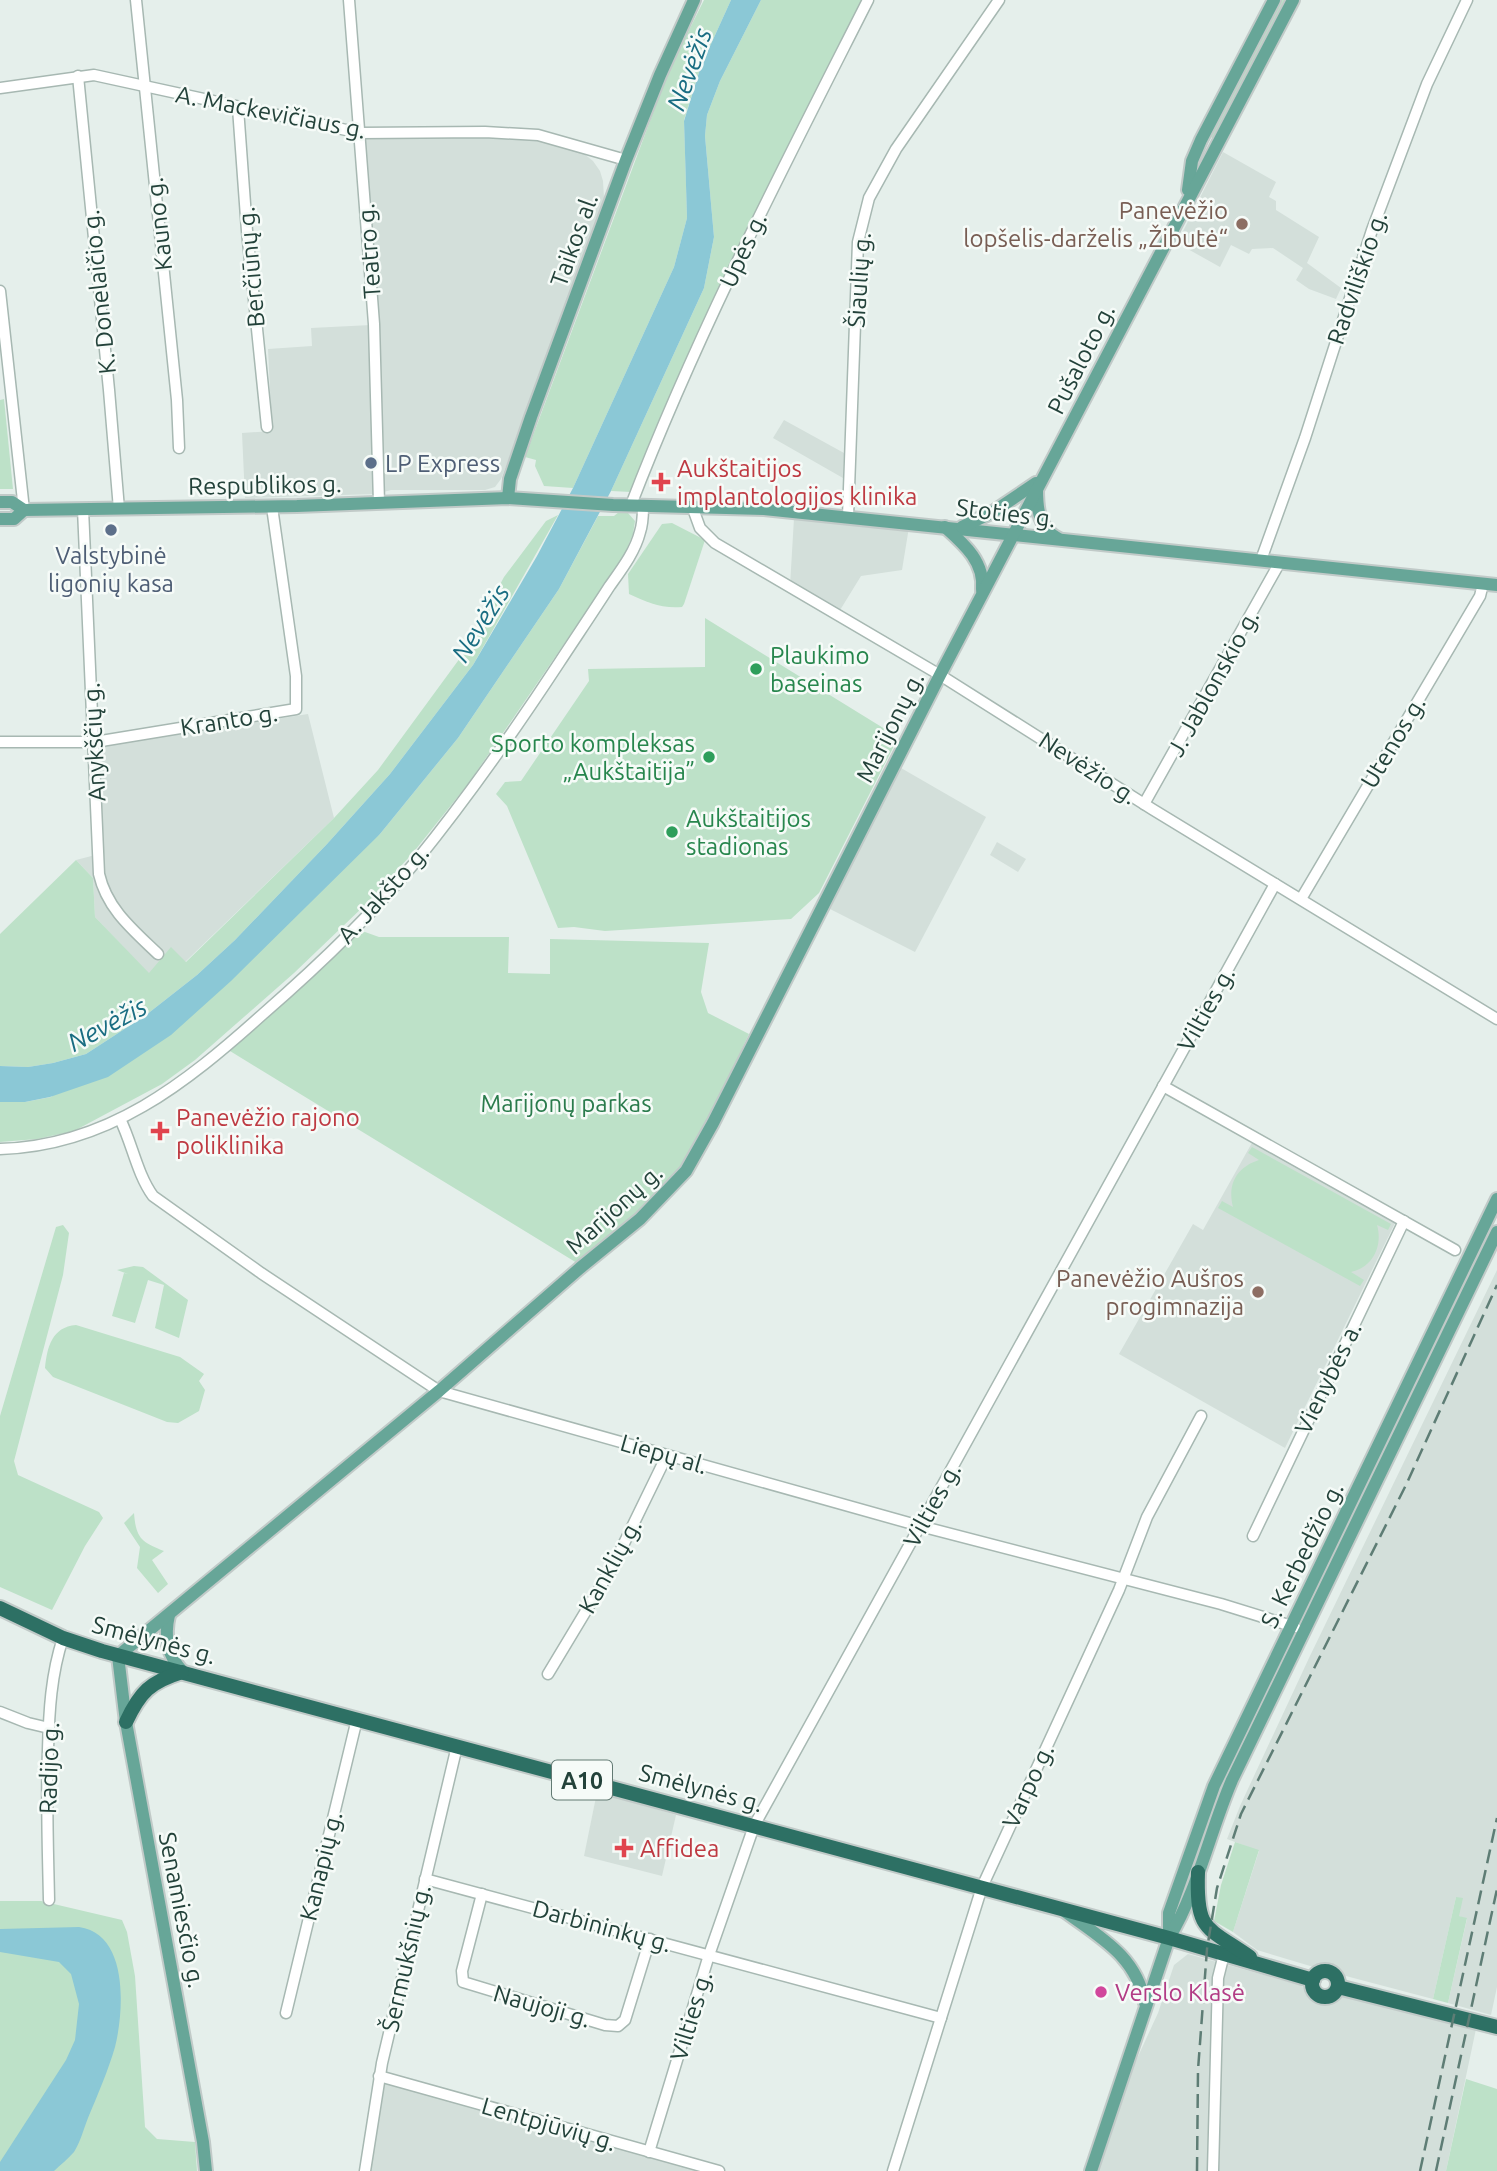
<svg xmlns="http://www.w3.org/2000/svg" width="1497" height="2171" viewBox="0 0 1497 2171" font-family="Ubuntu,sans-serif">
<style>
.built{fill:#d3dfda}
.green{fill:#bde1c8}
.water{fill:#8bc8d6}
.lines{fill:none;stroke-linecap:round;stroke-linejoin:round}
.minor-casing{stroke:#a7b8b2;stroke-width:13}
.major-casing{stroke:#c1cac8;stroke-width:16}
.highway-casing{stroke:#c1cac8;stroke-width:18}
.minor{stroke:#fff;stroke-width:10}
.major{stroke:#67a698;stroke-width:12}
.highway{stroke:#2d7064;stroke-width:14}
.rail{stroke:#5e7d75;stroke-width:2.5;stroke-dasharray:14 7;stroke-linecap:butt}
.education-dot{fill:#8d6e63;stroke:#f6fbf8;stroke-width:2.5}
.service-dot{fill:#5c6f8a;stroke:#f6fbf8;stroke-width:2.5}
.health-dot{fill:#e0444e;stroke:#f6fbf8;stroke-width:2.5}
.leisure-dot{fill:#2e9e5b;stroke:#f6fbf8;stroke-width:2.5}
.hotel-dot{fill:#d1479c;stroke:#f6fbf8;stroke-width:2.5}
.labels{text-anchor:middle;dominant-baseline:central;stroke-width:5;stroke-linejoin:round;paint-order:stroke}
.shield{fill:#f6fbf8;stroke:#627a73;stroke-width:2}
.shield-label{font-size:23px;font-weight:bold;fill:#23423a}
.street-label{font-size:24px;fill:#23423a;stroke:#f6fbf8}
.education-label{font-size:24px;fill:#785e54;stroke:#f6fbf8;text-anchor:end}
.service-label{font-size:24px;fill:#4e5e75;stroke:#f6fbf8;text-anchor:start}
.health-label{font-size:24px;fill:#be3a42;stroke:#f6fbf8;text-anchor:start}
.leisure-label{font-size:24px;fill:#27864d;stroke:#f6fbf8;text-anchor:start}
.park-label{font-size:24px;fill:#2a7b4c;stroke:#f6fbf8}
.hotel-label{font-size:24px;fill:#b23c85;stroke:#f6fbf8;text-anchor:start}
.water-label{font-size:26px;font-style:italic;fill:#196d82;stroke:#f6fbf8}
</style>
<rect width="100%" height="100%" fill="#e5efeb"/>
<g class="built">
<path d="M484,135L541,139L565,145L583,153L593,161L600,171L603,181L604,198L540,378L501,479L495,487L485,490H391L376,494L245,498L242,433L272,431L268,349L312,346L311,328L371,325L378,322L365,138Z"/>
<path d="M1223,152L1276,182L1269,197L1276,201V210L1319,237L1307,263L1341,288L1336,299L1309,289L1296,280L1303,268L1273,248L1252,249L1249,254L1231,245L1220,267L1177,243Z"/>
<path d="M784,420L844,453L843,478L773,438Z"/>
<path d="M794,518L909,527L902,570L861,576L837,615L790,586Z"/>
<path d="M308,714L334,818L185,962L149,974L95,917L93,878L76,860L103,853L100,747Z"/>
<path d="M901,768L986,817L915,952L830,909Z"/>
<path d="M997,842L1026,859L1018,872L990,855Z"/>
<path d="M1253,1141L1393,1219L1395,1223L1285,1448L1119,1354L1193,1224L1203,1230Z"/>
<path d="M1497,1270V1987L1491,2015L1448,2003L1467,1919L1459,1916L1456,1897L1433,1999L1327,1971L1257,1950L1233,1932L1259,1851L1227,1839L1240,1806L1309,1658Z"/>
<path d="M597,1792L676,1815L662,1876L584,1856Z"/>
<path d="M1188,1954L1300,1985L1309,1992L1313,2001L1324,2004L1343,1996L1476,2029L1446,2171H1098L1129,2076L1158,2013L1174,1965Z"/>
<path d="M379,2076L719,2171H365Z"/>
</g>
<g class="green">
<path d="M704,0H731L701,66L684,120L687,218L674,267L573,488L544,486L535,466L536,460L525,457L669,70Z"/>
<path d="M761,0H868L685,369L631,492L611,491L704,288L714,237L705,136L707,115L720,81Z"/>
<path d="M1280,0H1286L1214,139L1209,136Z"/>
<path d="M4,399L13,489H0V400Z"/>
<path d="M619,512L628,513L635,521L633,534L623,558L468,784L412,854L364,906L294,973L195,1060L162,1084L74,1131L37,1139L0,1142V1102H25L51,1097L380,834L458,738L559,589L598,516H614Z"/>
<path d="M558,515L473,665L390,774L327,844L235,940L197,975L146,1015L86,1054L53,1063L28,1067L0,1066V934L76,860L93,878L95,917L149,973L171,947L186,962L334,818L378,770L463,654L504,577L546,521Z"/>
<path d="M672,523L705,540L684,604L682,607C662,609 646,602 629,594L628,574L662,524Z"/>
<path d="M705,618L893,734L897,740L819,893L791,919L605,931L574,927L558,928L507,806L496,794L505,782L521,781L589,681L588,669L705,667Z"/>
<path d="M365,932L379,937H509L508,973L550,974V939L709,943L701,992L708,1013L749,1034C727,1080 700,1148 667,1185C641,1214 607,1238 577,1263L230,1051L358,933Z"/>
<path d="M1252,1147L1391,1224L1388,1230L1377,1225C1383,1246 1373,1267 1351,1272L1364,1280L1360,1286L1218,1208L1222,1201L1233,1207C1227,1184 1237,1167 1259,1160L1248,1153Z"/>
<path d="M63,1225L69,1233L63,1275L14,1461L18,1475L99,1512L103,1518L85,1546L52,1610L0,1587V1416L56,1227Z"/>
<path d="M1486,1234L1490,1235L1305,1615L1303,1616Z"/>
<path d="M134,1266L143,1267L188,1300L179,1338L155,1328L164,1285L148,1280L135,1323L112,1316L124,1273L128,1274L117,1270Z"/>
<path d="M76,1325L180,1357L204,1374L199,1381L205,1390L199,1411L178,1423L167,1422L53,1377L45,1368C47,1347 52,1327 76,1325Z"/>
<path d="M134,1513C136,1538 141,1542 164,1551L152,1560L168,1584L158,1593L137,1568L140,1547L124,1523Z"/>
<path d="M1235,1842L1259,1850L1233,1932L1214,1921L1221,1885Z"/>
<path d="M1456,1897L1463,1898L1459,1916L1467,1918L1448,2003L1433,1999Z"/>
<path d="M0,1901H41L122,1920L127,1932L135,1976L145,2127L157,2139L195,2142L197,2171H0Z"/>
<path d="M1466,2079L1497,2089V2171H1446Z"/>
</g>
<g class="water">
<path d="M731,0H761L720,81L707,115L705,136L714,237L704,288L611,491L559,589L458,738L380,834L231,981L171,1035L108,1077L50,1097L25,1102H0V1066L28,1067L53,1063L86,1054L146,1015L197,975L235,940L327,844L390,774L473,665L537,556L573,488L674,267L687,218L684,121L701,66Z"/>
<path d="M79,1927C129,1934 124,2011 115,2047C108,2071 98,2094 88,2118C84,2128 80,2143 74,2152C68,2159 60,2165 54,2171H0V2162L66,2060L75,2040L79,2004L71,1974L59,1962L0,1952V1929Z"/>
</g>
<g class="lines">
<g class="minor-casing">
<g id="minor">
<path d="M136,0L177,400L179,448"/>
<path d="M349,0L374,324L379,503"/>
<path d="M78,76L109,390L119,509"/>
<path d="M0,88L94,75L360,133L485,132L538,135L626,160"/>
<path d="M238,108L247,231L267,427"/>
<path d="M0,291L24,510"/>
<path d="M631,505C698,331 784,166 868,0"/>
<path d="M692,506L700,528L715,543L940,675L1152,809L1497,1019"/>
<path d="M83,509L99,874C107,909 133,930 158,954"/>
<path d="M848,516L858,242L869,198L896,149L999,0"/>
<path d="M1261,560L1305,438L1372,230L1427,84L1467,0"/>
<path d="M0,742H95L296,709V676L272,507"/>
<path d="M1144,804L1280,562"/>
<path d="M1301,899L1480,596L1483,584"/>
<path d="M1163,1086L1455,1250"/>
<path d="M120,1119C132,1143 137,1174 153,1196L261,1273L439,1391L920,1526L1221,1604L1295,1627"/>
<path d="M0,1149C108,1146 186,1083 263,1014C317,967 371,916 417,860C468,797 515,730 559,663C576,637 593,612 609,587C621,570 635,552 640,532C643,523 643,514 643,506"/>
<path d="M1253,1536L1404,1221"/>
<path d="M548,1674L613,1566L667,1455"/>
<path d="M0,1712L28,1723L49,1728"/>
<path d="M425,1879L941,2018"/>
<path d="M482,1894L462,1971L463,1982L605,2025L618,2026L625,2020L650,1939"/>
<path d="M49,1900C48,1850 46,1800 48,1750C49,1712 51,1674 63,1638"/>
<path d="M286,2013L357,1719"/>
<path d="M379,2076L719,2171"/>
<path d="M649,2152L709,1955L754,1826L1275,884"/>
<path d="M365,2171L382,2063L457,1746"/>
<path d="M893,2171L982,1887L1119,1590L1147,1517L1201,1416"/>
<path d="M1213,2171L1218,1978L1224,1954"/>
</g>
</g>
<g class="major-casing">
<g id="major">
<path d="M1188,190L1192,161L1201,140L1274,0"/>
<path d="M1037,489C1037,510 1039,529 1059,539"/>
<path d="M508,498L510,479L531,417L626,160L660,75L694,0"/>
<path d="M0,502H12L24,510L297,506L508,498L613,505L764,509L1497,585"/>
<path d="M0,519H14L24,510"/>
<path d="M945,527C964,544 985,562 982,590"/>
<path d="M962,527L993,512L1036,483"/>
<path d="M169,1615C164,1637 167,1655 183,1672"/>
<path d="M1063,1910C1099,1937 1136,1955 1145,2003"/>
<path d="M1169,1937V1913L1214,1786L1497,1199"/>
<path d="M206,2171L203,2142L126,1722L118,1656L439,1391L580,1268L640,1219L686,1171L713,1123L940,675L1293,0"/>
<path d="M1091,2171L1169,1938C1198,1890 1210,1831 1232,1780L1497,1232"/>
</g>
</g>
<g class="highway-casing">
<g id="highway">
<path d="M0,1608L63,1638L102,1651L1169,1938L1313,1980"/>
<path d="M126,1722C140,1692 150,1682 182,1672"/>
<path d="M1198,1872C1196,1931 1205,1926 1250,1957"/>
<circle cx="1325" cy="1984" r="13"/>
<path d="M1338,1987L1497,2027"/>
</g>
</g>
<use href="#minor" class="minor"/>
<use href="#major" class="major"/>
<use href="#highway" class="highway"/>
<g class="rail">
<path d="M1197,2171L1198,2070L1207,1949L1217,1888L1241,1814L1406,1485L1497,1285"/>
<path d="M1420,2171L1497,1818"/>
<path d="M1436,2171L1497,1889"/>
</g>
</g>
<g class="education-dot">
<circle cx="1242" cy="224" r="7"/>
<circle cx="1258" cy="1292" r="7"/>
</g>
<g class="service-dot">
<circle cx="371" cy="463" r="7"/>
<circle cx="111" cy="530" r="7"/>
</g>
<g class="health-dot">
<path d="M657.5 471.5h7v7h7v7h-7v7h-7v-7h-7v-7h7z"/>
<path d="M156.5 1120.5h7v7h7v7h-7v7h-7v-7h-7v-7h7z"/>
<path d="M620.5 1837.5h7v7h7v7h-7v7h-7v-7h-7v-7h7z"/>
</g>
<g class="leisure-dot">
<circle cx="756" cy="669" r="7"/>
<circle cx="709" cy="757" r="7"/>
<circle cx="672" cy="832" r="7"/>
</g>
<circle class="hotel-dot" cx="1101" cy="1992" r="7"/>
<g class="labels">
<rect class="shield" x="552" y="1760.5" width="60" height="39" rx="5"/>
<g class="shield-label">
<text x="582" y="1780">A10</text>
</g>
<g class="street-label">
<text transform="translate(271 112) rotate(11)">A. Mackevičiaus g.</text>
<text transform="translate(159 224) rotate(-96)">Kauno g.</text>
<text transform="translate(574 240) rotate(-70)">Taikos al.</text>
<text transform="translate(743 250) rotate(-65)">Upės g.</text>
<text transform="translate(369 251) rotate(-94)">Teatro g.</text>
<text transform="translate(251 267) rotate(-95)">Berčiūnų g.</text>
<text transform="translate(1357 278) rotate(-71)">Radviliškio g.</text>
<text transform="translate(859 280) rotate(-86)">Šiaulių g.</text>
<text transform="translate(99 292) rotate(-96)">K. Donelaičio g.</text>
<text transform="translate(1081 359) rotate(-63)">Pušaloto g.</text>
<text transform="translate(265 485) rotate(-1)">Respublikos g.</text>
<text transform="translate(1006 513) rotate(7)">Stoties g.</text>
<text transform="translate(1213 683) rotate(-61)">J. Jablonskio g.</text>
<text transform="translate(229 720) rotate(-9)">Kranto g.</text>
<text transform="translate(890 727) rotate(-63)">Marijonų g.</text>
<text transform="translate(94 742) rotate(-93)">Anykščių g.</text>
<text transform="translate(1393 742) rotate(-59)">Utenos g.</text>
<text transform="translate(1088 768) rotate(33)">Nevėžio g.</text>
<text transform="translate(383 894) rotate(-48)">A. Jakšto g.</text>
<text transform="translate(1206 1009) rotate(-61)">Vilties g.</text>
<text transform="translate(614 1209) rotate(-42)">Marijonų g.</text>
<text transform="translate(1328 1378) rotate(-64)">Vienybės a.</text>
<text transform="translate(664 1454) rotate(16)">Liepų al.</text>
<text transform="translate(932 1505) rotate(-61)">Vilties g.</text>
<text transform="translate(1302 1555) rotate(-64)">S. Kerbedžio g.</text>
<text transform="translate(610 1566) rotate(-61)">Kanklių g.</text>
<text transform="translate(154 1640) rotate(15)">Smėlynės g.</text>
<text transform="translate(49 1768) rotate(-88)">Radijo g.</text>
<text transform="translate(1028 1786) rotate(-65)">Varpo g.</text>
<text transform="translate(701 1788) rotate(15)">Smėlynės g.</text>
<text transform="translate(321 1866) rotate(-76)">Kanapių g.</text>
<text transform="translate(182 1910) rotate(79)">Senamiesčio g.</text>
<text transform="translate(602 1926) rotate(15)">Darbininkų g.</text>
<text transform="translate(406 1958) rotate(-77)">Šermukšnių g.</text>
<text transform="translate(542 2006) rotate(16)">Naujoji g.</text>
<text transform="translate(691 2016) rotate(-73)">Vilties g.</text>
<text transform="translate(549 2124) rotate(16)">Lentpjūvių g.</text>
</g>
<g class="education-label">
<text x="1228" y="210">Panevėžio<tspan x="1228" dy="28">lopšelis-darželis „Žibutė“</tspan></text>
<text x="1244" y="1278">Panevėžio Aušros<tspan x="1244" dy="28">progimnazija</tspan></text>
</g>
<g class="service-label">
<text x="385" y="463">LP Express</text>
<text x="111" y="555" text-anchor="middle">Valstybinė<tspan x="111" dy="28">ligonių kasa</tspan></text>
</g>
<g class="health-label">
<text x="677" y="468">Aukštaitijos<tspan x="677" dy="28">implantologijos klinika</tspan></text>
<text x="176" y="1117">Panevėžio rajono<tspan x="176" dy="28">poliklinika</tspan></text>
<text x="640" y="1848">Affidea</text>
</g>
<g class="leisure-label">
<text x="770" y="655">Plaukimo<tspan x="770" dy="28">baseinas</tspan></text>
<text x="695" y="743" text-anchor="end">Sporto kompleksas<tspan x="695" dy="28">„Aukštaitija”</tspan></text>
<text x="686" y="818">Aukštaitijos<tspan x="686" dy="28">stadionas</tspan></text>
</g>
<g class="park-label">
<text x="566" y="1103">Marijonų parkas</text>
</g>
<g class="hotel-label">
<text x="1115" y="1992">Verslo Klasė</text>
</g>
<g class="water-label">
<text transform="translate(689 69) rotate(-70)">Nevėžis</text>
<text transform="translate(480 623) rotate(-58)">Nevėžis</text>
<text transform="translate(107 1024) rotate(-28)">Nevėžis</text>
</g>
</g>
</svg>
